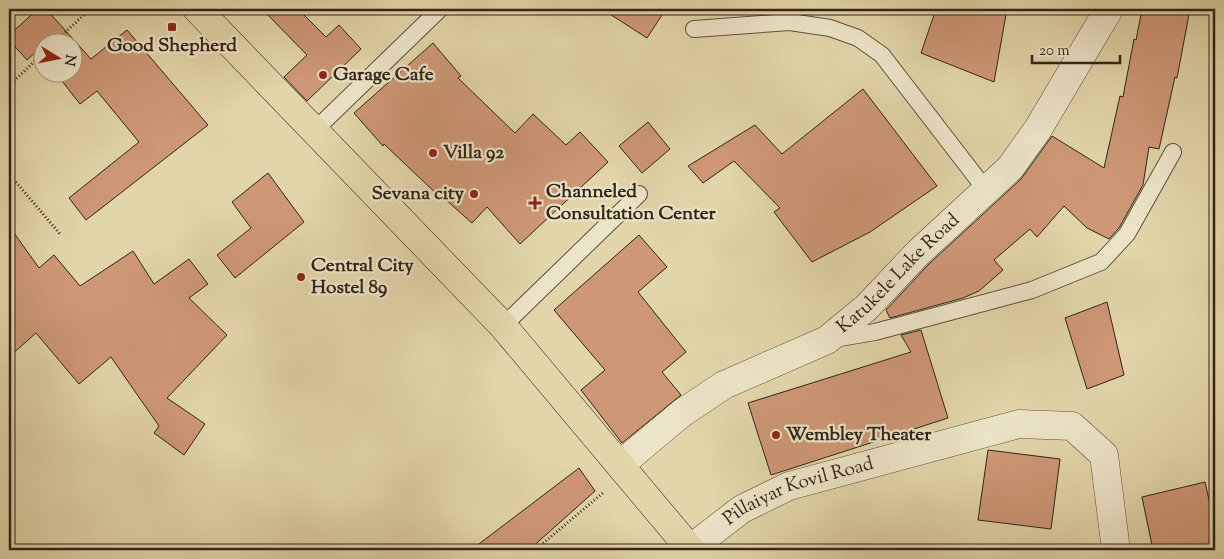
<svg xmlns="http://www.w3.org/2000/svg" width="1224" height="559" viewBox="0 0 1224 559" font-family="'Sorts Mill Goudy',serif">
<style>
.building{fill:#ce9776;stroke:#302519}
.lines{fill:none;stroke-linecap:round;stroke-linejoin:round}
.lane-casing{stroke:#5c513d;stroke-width:18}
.street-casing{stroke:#5c513d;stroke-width:29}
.highway-casing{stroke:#302519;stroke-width:29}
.path{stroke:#302519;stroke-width:3;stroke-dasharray:1 2.5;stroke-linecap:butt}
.lane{stroke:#ece4c7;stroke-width:16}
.street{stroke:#ece4c7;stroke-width:28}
.highway{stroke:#e1d5a9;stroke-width:28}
.poi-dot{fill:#8f2418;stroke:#ece4c7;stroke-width:2}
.labels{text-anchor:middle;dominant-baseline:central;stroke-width:4.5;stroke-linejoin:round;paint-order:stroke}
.poi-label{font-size:19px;font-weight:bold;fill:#302519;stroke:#ece4c7;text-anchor:start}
.street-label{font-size:19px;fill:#302519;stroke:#ece4c7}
</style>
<rect width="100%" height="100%" fill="#e1d5a9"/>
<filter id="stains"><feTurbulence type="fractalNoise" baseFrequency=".004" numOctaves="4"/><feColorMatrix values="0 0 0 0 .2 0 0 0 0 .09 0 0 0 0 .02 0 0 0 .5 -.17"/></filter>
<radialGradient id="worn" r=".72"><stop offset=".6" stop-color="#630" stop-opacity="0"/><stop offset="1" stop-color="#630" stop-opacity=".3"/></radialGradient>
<g class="building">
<path d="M38,9H46L91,59L127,30L208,125L86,220L69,198L139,142L97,91L80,104L55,72H72V42H42V56L38,50L27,60L9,40V35Z"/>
<path d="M262,9H298L326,37L339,25L361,49L307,101L284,77L307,55Z"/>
<path d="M602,9H666L647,38Z"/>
<path d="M936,9H1007L994,82L921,53Z"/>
<path d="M1142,9H1190L1177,78L1175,77L1159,149L1149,147L1143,185L1119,228L1109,239L1087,228L1064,206L1037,237L1030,229L994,260L1003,270L979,291L963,298L890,318L886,310L929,264L1021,179L1052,136L1104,168L1120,96L1123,97L1134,39L1136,40Z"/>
<path d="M433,43L461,76L458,78L515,133L533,114L566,145L580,132L608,162L520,244L487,207L472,223L445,199L444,201L384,144L383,146L354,113Z"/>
<path d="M863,89L937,186L870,232L812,262L774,212L780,208L734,161L703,183L688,166L755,125L782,154Z"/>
<path d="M648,122L670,149L642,173L619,146Z"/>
<path d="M268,173L304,222L235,278L217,255L251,228L232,202Z"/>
<path d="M9,226L39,268L54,255L80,286L133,251L154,284L189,259L208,284L189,298L227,335L167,398L205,424L184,455L154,433L159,426L111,357L79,384L36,333L9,357Z"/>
<path d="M639,235L667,267L638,292L686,352L662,372L681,395L622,443L581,390L605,370L554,310Z"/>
<path d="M1107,302L1124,375L1087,389L1065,318Z"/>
<path d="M921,330L948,418L771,475L748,403L911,352L901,335Z"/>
<path d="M988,450L1060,459L1051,529L978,520Z"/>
<path d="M579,468L595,491L529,550H471Z"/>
<path d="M1205,482L1215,527V550H1153L1142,497Z"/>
</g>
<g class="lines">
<g class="lane-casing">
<g id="lane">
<path d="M694,29L790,22L830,28L858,38L882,55L986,190"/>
<path d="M315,130L440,9"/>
<path d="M503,326L639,194"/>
<path d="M834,339L875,332L1032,290L1101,262L1127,234L1173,152"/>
</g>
</g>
<g class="street-casing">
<g id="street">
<path id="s1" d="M621,464L682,413L724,385L827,340L867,307L918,253L1010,168L1038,129L1109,9"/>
<path id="s2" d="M690,549L742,509L789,486L1019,424L1072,426L1104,455L1116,550"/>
</g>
</g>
<g class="highway-casing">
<path id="highway" d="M197,9L503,326L691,550"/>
</g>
<g class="path">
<path d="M55,42L90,9"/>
<path d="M9,86L42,54"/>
<path d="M9,174L60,234"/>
<path d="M535,550L604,492"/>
</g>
<use href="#lane" class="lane"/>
<use href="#street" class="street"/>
<use href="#highway" class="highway"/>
</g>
<g class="poi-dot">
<rect x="167" y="22" width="10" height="10" rx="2.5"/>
<circle cx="323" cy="75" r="5"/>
<circle cx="433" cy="153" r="5"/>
<circle cx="474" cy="194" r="5"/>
<path d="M532.5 195.5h5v5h5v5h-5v5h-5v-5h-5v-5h5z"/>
<circle cx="301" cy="277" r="5"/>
<circle cx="776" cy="435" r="5"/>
</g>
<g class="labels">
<g class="poi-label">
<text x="172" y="46" text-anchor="middle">Good Shepherd</text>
<text x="333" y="75">Garage Cafe</text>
<text x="443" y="153">Villa 92</text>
<text x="546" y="192">Channeled<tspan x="546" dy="22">Consultation Center</tspan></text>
<text x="464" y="194" text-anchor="end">Sevana city</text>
<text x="311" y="266">Central City<tspan x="311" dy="22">Hostel 89</tspan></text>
<text x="786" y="435">Wembley Theater</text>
</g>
<g class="street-label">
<text stroke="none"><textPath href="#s1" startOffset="340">Katukele Lake Road</textPath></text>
<text stroke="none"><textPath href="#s2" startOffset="125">Pillaiyar Kovil Road</textPath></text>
</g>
</g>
<rect width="1224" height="559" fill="none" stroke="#e1d5a9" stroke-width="30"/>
<rect x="10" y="10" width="1204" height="539" fill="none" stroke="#302519" stroke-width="2.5"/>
<rect x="15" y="15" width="1194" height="529" fill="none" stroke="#302519"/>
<g transform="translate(58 58) rotate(100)"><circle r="24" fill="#ece4c7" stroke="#a19881"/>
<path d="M0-4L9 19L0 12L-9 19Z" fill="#8f2418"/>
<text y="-8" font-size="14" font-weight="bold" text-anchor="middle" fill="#302519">N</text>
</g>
<path d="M1032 55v8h88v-8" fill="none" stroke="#302519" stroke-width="2.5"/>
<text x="1039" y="55" font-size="15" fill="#302519" stroke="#ece4c7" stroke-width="4" paint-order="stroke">20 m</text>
<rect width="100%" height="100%" filter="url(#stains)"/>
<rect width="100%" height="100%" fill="url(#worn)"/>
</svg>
